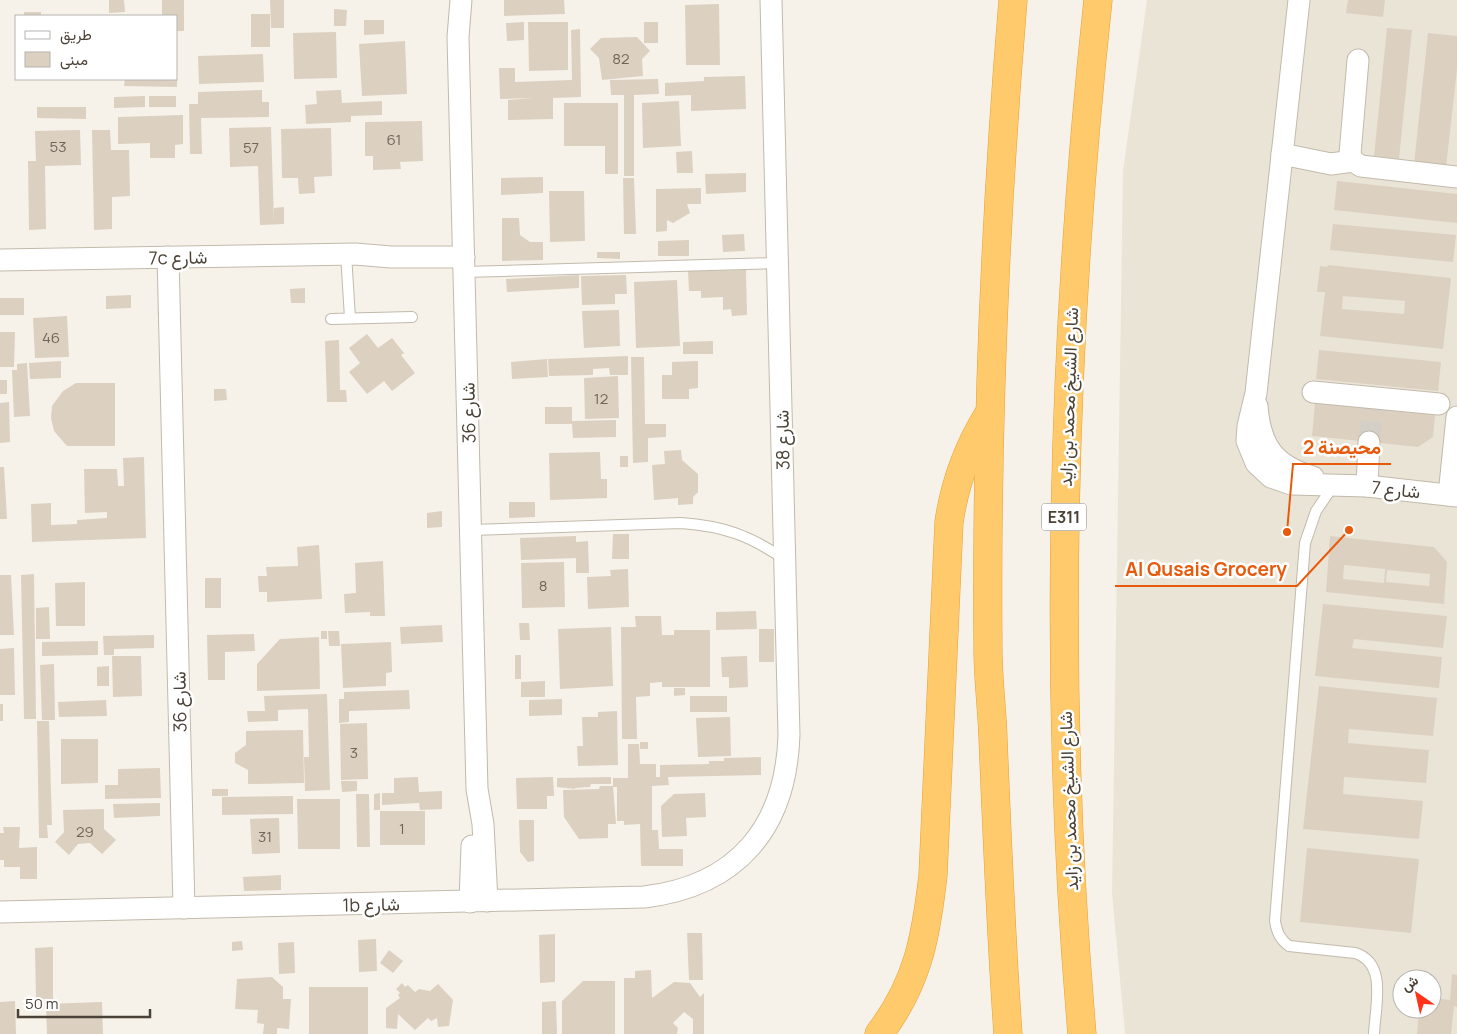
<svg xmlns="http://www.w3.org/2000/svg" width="1457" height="1034" viewBox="0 0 1457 1034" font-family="Manrope,Vazirmatn,sans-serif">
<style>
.residential{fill:#eae4d7;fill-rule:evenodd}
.building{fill:#dcd0c1;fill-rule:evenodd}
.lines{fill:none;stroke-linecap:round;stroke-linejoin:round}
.minor-tunnel{stroke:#d4cfc6;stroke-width:21;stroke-dasharray:21 11;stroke-linecap:butt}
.service-casing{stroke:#c2baab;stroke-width:12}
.minor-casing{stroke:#c2baab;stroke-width:23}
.motorway-casing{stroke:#e9a030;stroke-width:29}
.service{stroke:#fff;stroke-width:10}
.minor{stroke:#fff;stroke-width:21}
.motorway{stroke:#ffca6c;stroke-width:28}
.labels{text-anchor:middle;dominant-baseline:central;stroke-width:5;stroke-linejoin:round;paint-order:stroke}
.number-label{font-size:15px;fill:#6f665a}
.shield{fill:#fff;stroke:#817b73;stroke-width:1}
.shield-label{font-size:16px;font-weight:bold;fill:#4b4237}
.street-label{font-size:18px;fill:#4b4237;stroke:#fff}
.leader{fill:none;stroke:#e8590c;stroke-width:2}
.callout-dot{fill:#e8590c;stroke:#fff;stroke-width:2}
.callout-label{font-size:19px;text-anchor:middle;font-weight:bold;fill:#e8590c;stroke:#fff;stroke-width:5;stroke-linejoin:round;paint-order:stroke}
</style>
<rect width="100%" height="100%" fill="#f6f2ea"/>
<path class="residential" d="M1147,0H1457V1034H1125L1112,893L1123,171ZM1402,979H1432V1009H1402Z"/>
<g class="building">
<path d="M109,0H124L125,12L109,13Z"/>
<path d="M162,0H184V31H176V16H162Z"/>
<path d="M270,0H284V28H271Z"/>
<path d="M504,0H564L565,14L504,16Z"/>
<path d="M1348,0H1385L1383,17L1346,13Z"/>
<path d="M719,4L720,65H686L685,5Z"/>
<path d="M334,9L347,10L346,26H334Z"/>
<rect x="24" y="12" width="17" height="4"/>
<rect x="251" y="14" width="19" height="33"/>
<path d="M364,20H384V34L364,35Z"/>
<path d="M524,22V40L507,41L506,23Z"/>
<path d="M528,22H568V70L529,71Z"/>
<rect x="644" y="22" width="14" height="21"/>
<path d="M1387,28L1412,30L1399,159L1374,156Z"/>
<path d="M580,29L581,97L553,98V119L508,120V100L533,98L500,99L499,68H515V82L572,80L571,30Z"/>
<path d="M336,32L337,78L294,79L293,33Z"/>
<path d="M1428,33L1457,36V69L1446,167L1414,164Z"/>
<path d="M637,37L650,51L642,59L643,76L602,80L599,58L590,49L601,38Z"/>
<path d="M405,41L407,94L362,96L359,44Z"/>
<path d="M263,54L264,82L199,84L198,56Z"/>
<path d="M745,76L746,109L691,111V95L665,96V83L704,81V77Z"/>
<path d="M125,79H177V87L124,86Z"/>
<path d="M658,79L659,94L634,95V176H624V95H611L610,80Z"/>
<path d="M262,90V102H269V117L201,118L202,154H190L189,104H198V92Z"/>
<path d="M341,90L342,103L382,101V115L351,116V122L306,124L305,105L317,104L316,91Z"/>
<path d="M145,96V107L114,108V97Z"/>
<rect x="149" y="96" width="27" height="11"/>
<path d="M679,101L681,146L643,148L642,103Z"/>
<path d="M564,103H618V174H605V146H564Z"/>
<path d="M37,107H86V119L37,118Z"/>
<path d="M183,115V144L175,145V158H150V143L118,144V117Z"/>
<path d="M422,121L423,161L400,162L401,169L373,170V156H365V122Z"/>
<path d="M271,127L274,222V208L284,207V224L260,225L258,166L230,167L229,128Z"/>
<path d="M331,128L332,176L314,177L315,193L299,194L298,178H282L281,129Z"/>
<path d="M80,130L81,165L45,166L46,229L29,230L28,161H36L35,131Z"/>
<path d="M92,130H110L111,150H129L130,196L112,197V229L94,230Z"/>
<path d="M692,151L693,173H677L676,152Z"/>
<path d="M746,173V192L706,194L705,174Z"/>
<path d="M543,177V193L501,195V178Z"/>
<path d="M623,178H634L636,234H624Z"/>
<path d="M1337,181L1457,194V223L1334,210Z"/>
<path d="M701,188V204H687L690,213L673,223L667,220V231L656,232V189Z"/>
<path d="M549,191H584L585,241L550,242Z"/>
<path d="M502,218H519L520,235L530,242H543V260L502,261Z"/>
<path d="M1333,224L1456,235L1453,262L1330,250Z"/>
<path d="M744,234L745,251L723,252L722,235Z"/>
<path d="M689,240V256H658V241Z"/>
<path d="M597,252H620V259L597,258Z"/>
<path d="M1328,265L1451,278L1443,349L1320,336L1325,292H1317L1320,266L1327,267ZM1343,296L1405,301L1404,314L1342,309Z"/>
<path d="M746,270L747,315L732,316L731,309L723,310V297L701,298V291H689L688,271Z"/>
<path d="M579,275V288L507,292L506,279Z"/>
<path d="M626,275L627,294H615V304L582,305L581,276Z"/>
<path d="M677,280L680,346L636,348L634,282Z"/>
<path d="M305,288V303H291L290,289Z"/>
<path d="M131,295V308L106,309V296Z"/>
<rect x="0" y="298" width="24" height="17"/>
<path d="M619,310L620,346L584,348L582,311Z"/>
<path d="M67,316L69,357L35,358L33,318Z"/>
<path d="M0,332H15L14,367H0Z"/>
<path d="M367,334L378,348L392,338L404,353L401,355L415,373L392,391L384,381L367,394L349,372L360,363L349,348Z"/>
<path d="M339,340L340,390H346L347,402H327L325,341Z"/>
<path d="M713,341V354H683V342Z"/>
<path d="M1319,350L1441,362L1438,391L1316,379Z"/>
<path d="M628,356V375H610L609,368L593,369V375L549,376L548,359Z"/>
<path d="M631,357H644L645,424H666V437L648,438V462L633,463Z"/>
<path d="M547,359L548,377L512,379L511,362Z"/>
<path d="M61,361V378L30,379L29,363Z"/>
<path d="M698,361V388L689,389V399H662V375H672V362Z"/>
<path d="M27,363L30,416L14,417L12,370H17V364Z"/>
<path d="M618,376L619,418L585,419L584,378Z"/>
<rect x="0" y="380" width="7" height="14"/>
<path d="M76,383H115V446H67L54,431L51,418L52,406L63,391Z"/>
<path d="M214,389H226L227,400L214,401Z"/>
<path d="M9,402L10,442L0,443V403Z"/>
<path d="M1315,403L1435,415L1433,437L1418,447L1312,436Z"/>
<path d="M545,407H572V421L616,420V437L573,438L572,424H545Z"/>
<path d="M681,450L682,460L698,474V492L693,497V504L678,505V498L654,500L652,465L665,464L664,451Z"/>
<path d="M600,452L601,479H607V498L550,500L549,453Z"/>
<rect x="620" y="456" width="8" height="11"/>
<path d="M144,457L146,538L32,542L31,504L51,503V525L77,524V520L107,518V512L85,513L84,469H117L118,486H124L123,458Z"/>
<path d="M0,467H4L7,519H0Z"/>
<path d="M509,502H535V517L509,518Z"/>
<path d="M442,511V527L427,528V513Z"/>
<path d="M613,534H629V559H612Z"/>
<path d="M576,536V542L588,541L589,573H576V558L521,560L520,538Z"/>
<path d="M1330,536L1434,547L1447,562L1444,604L1326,592ZM1344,565L1385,569L1384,583L1343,579ZM1387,570L1430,574L1429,586L1386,582Z"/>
<path d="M319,545L322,599L267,602V592H259L258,576H267L266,567L298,566L297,547Z"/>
<path d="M383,561L385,616H370V612L345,613L344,594L356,593L355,563Z"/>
<path d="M564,562L565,607L522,608L521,563Z"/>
<path d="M628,569L629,607L588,609L587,577L611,576L610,570Z"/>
<path d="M34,574L36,719H24L21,575Z"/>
<path d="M0,575H11L14,635H0Z"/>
<rect x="205" y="578" width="16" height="30"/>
<path d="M85,582V626H56L55,583Z"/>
<path d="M1323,604L1447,616L1443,648L1354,639L1352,648L1442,657L1439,688L1315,676Z"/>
<path d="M49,607L50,639H36V608Z"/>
<path d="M756,611L757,629L716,630V612Z"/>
<path d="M635,616H661L662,635H674V630H710V687H662V682L650,683V696L636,697L637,739H622L621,627H636Z"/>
<path d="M519,623H529L530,640H520Z"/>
<path d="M442,625L443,642L401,644L400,627Z"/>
<path d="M611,627L613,686L560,689L558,629Z"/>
<rect x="759" y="629" width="15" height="33"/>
<rect x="321" y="631" width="6" height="8"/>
<path d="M328,631H339L340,646H329Z"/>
<path d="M254,634L255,651L225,652V680H208L207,635Z"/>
<path d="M154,635V648L114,649V655H104L103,636Z"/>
<path d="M319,637L320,689L257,691V664L280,639Z"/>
<path d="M98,641V655L42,656V642Z"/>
<path d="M391,642L392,672L386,673V686L343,688L341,644Z"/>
<path d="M14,648L15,695H0V649Z"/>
<rect x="515" y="655" width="6" height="24"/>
<path d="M112,656H141L142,696L113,697Z"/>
<path d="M747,656L748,687L729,688V677H722L721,657Z"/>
<path d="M54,664L55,720H42L40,665Z"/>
<path d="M109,666V686H97V667Z"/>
<path d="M545,681V697H521V682Z"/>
<path d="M1319,686L1437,698L1433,736L1349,729L1348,743L1429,750L1426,783L1344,777L1343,794L1423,801L1419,839L1303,829Z"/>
<path d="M674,688H685V695L674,696Z"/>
<path d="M409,690L410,709L349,711V722L339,723V699H344V692Z"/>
<path d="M327,694L330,790L305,791L304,757H309L308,709L278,710V721L248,722L247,711H265L264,696Z"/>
<rect x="690" y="696" width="37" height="16"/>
<path d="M562,699V715L529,716V700Z"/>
<path d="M106,700L107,716L59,717L58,702Z"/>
<rect x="0" y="704" width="3" height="17"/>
<path d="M617,711L618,765L578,766L577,746H583L582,717H598V712Z"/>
<path d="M730,717L731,756L698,757L696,718Z"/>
<path d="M37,721H49L52,825H47L48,838H39Z"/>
<path d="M367,723L368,779L341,780L340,724Z"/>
<path d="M303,730L304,783L248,784V770L235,763V753L246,745V731Z"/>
<path d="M61,739H98V783L61,784Z"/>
<rect x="640" y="742" width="8" height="7"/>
<path d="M628,744H639L640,764H656V777H660V765L709,764V761H724V758L761,757V775L668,777L669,785L652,786V830H658L659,849H683V866H641L640,824L624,825V821H617V787H613V778H628Z"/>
<path d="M160,768L161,798L105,799V785H118V769Z"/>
<path d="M418,777L419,792L442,791V809L420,810L419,803L382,805V793H394V778Z"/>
<path d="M553,777L554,796H547V809H517L516,778Z"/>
<path d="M611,777V784H591L590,787L575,788V789L557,787V778Z"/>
<path d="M341,781H357V791L342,792Z"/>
<path d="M600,786H613L616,824H608V838L579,839L564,817L563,790L599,789Z"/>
<rect x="212" y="789" width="16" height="7"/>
<path d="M380,793V810H374V794Z"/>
<path d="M705,793L706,817L686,818L687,836L662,837L661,806L674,794Z"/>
<path d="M356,794H369L370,847H357Z"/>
<path d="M293,796V814L222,815V797Z"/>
<path d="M297,799H340V849H298Z"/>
<path d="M160,803V816L114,818L113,804Z"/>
<path d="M104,809V829L116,840L102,854L90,843L78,844L69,855L55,842L64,832L63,810Z"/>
<rect x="380" y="811" width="45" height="34"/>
<path d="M279,818L280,853L252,854L250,819Z"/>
<path d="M519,820H534V861L528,862L520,852Z"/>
<path d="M3,827H20L19,848L37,847V879H20V867H4V860H0V833H4Z"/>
<path d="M1307,848L1419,859L1411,933L1300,922Z"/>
<path d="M281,875V890L244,891L243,877Z"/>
<path d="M687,933H702L703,980H689Z"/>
<path d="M555,934V982L540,983L539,935Z"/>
<path d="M376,939L377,971L359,972L358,940Z"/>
<path d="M242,941L243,950L232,951V942Z"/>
<path d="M294,942L295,973L279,974L278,943Z"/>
<path d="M53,947V999H36L35,948Z"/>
<path d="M389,950L403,961L393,973L380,963Z"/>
<path d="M651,970L652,998L674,982L690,983L700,997L704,993V1034H693V1019L684,1012L673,1023L678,1028L677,1034H624V978H635V971Z"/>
<path d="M1452,974L1457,975V1007L1454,1006L1451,1034H1417L1419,1009H1432V998L1450,1000Z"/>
<path d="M272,977L283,987V999H291L289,1029L277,1028V1034H263L264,1024L257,1023L258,1010L235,1009L237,979Z"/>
<path d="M583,981H615V1034H562V1001Z"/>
<path d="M402,983L405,987L408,985L415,992L419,989L430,991L438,984L453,1000L449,1026L438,1027L437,1018L431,1021L428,1018L415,1030L398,1014L397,1029L386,1028V1008L400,998L398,995L400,993L396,989Z"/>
<rect x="309" y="987" width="59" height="47"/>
<path d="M15,1001L16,1034H0V1002Z"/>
<path d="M556,1001L557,1034H542V1002Z"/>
<path d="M102,1002L103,1034H47L46,1004Z"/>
</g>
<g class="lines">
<path class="minor-tunnel" d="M1369,442L1373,407"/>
<g class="service-casing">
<g id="service">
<path d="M346,254L350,318"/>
<path d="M464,272L777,263"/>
<path d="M331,319L412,317"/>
<path d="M1333,486L1316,511L1305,543L1275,921C1277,933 1280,939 1289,946L1355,953C1388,963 1375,1007 1374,1034"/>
<path d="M471,530L681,523C723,526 749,535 784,559"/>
</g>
</g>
<g class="minor-casing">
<g id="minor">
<path d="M461,0L458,37L477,789L483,824L487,901"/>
<path d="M1299,0L1256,393L1248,426L1247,441L1256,463L1271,477L1291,484L1367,486L1457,496"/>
<path d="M1358,60L1350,154L1353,161L1361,166L1457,177"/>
<path d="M1282,154L1331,164L1353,161"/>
<path d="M168,257L184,908"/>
<path d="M0,260L355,254L391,257H464"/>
<path d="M1313,392L1439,404"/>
<path d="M1257,406C1260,446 1274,466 1313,477"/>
<path d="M1367,486L1369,442"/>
<path d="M1449,495L1457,417"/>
<path d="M470,902L472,846"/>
<path d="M0,912L644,897C737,886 786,828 789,735L771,0"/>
</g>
</g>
<g class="motorway-casing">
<g id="motorway">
<path d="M879,1034C918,983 926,937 933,875L949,522C955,482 967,449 988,415"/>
<path d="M1008,1034C1001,935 997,837 993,738C992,708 988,679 988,650C986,433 995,216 1013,0"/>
<path d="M1082,1034C1052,687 1061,346 1098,0"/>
</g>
</g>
<use href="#service" class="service"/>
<use href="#minor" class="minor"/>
<use href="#motorway" class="motorway"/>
</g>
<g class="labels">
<g class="number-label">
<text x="621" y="58">82</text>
<text x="394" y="139">61</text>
<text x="58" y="146">53</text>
<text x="251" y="147">57</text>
<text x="51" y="337">46</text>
<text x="601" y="398">12</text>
<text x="543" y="585">8</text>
<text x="354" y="752">3</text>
<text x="402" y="828">1</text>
<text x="85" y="831">29</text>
<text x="265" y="836">31</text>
</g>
<rect class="shield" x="1041.5" y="503.5" width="45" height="27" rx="4"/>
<g class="shield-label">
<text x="1064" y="517">E311</text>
</g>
<g class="street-label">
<text transform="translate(178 257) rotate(-1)">7c شارع</text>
<text transform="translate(1068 397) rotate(-88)">شارع الشيخ محمد بن زايد</text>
<text transform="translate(468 413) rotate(-91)">شارع 36</text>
<text transform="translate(782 440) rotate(-91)">شارع 38</text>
<text transform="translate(1396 489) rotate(6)">شارع 7</text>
<text transform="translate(179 702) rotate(-91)">شارع 36</text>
<text transform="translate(1068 801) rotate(-92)">شارع الشيخ محمد بن زايد</text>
<text transform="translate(371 904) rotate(-1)">1b شارع</text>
</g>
</g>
<path class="leader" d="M1287 532L1293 464H1391M1349 530L1297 586H1115"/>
<g class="callout-dot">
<circle cx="1287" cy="532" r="5"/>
<circle cx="1349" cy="530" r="5"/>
</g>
<g class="callout-label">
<text x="1342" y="454">محيصنة 2</text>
<text x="1206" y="576">Al Qusais Grocery</text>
</g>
<rect x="15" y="15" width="162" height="65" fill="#ffffff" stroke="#b7b3af"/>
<rect x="25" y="31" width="25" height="8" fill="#ffffff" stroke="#b7b3af"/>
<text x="60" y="40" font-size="15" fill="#4b4237">طريق</text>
<rect x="25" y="52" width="25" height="15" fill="#dcd0c1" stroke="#b7b3af"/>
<text x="60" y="65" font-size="15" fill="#4b4237">مبنى</text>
<g transform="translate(1417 994) rotate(326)"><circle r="24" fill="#ffffff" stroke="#b7b3af"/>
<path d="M0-4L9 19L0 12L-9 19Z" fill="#ff3418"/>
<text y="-8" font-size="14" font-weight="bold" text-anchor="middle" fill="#4b4237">ش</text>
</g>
<path d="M18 1009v8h132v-8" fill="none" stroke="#4b4237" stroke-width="2.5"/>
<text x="25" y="1009" font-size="15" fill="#4b4237" stroke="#ffffff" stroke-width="4" paint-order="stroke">50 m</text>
</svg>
